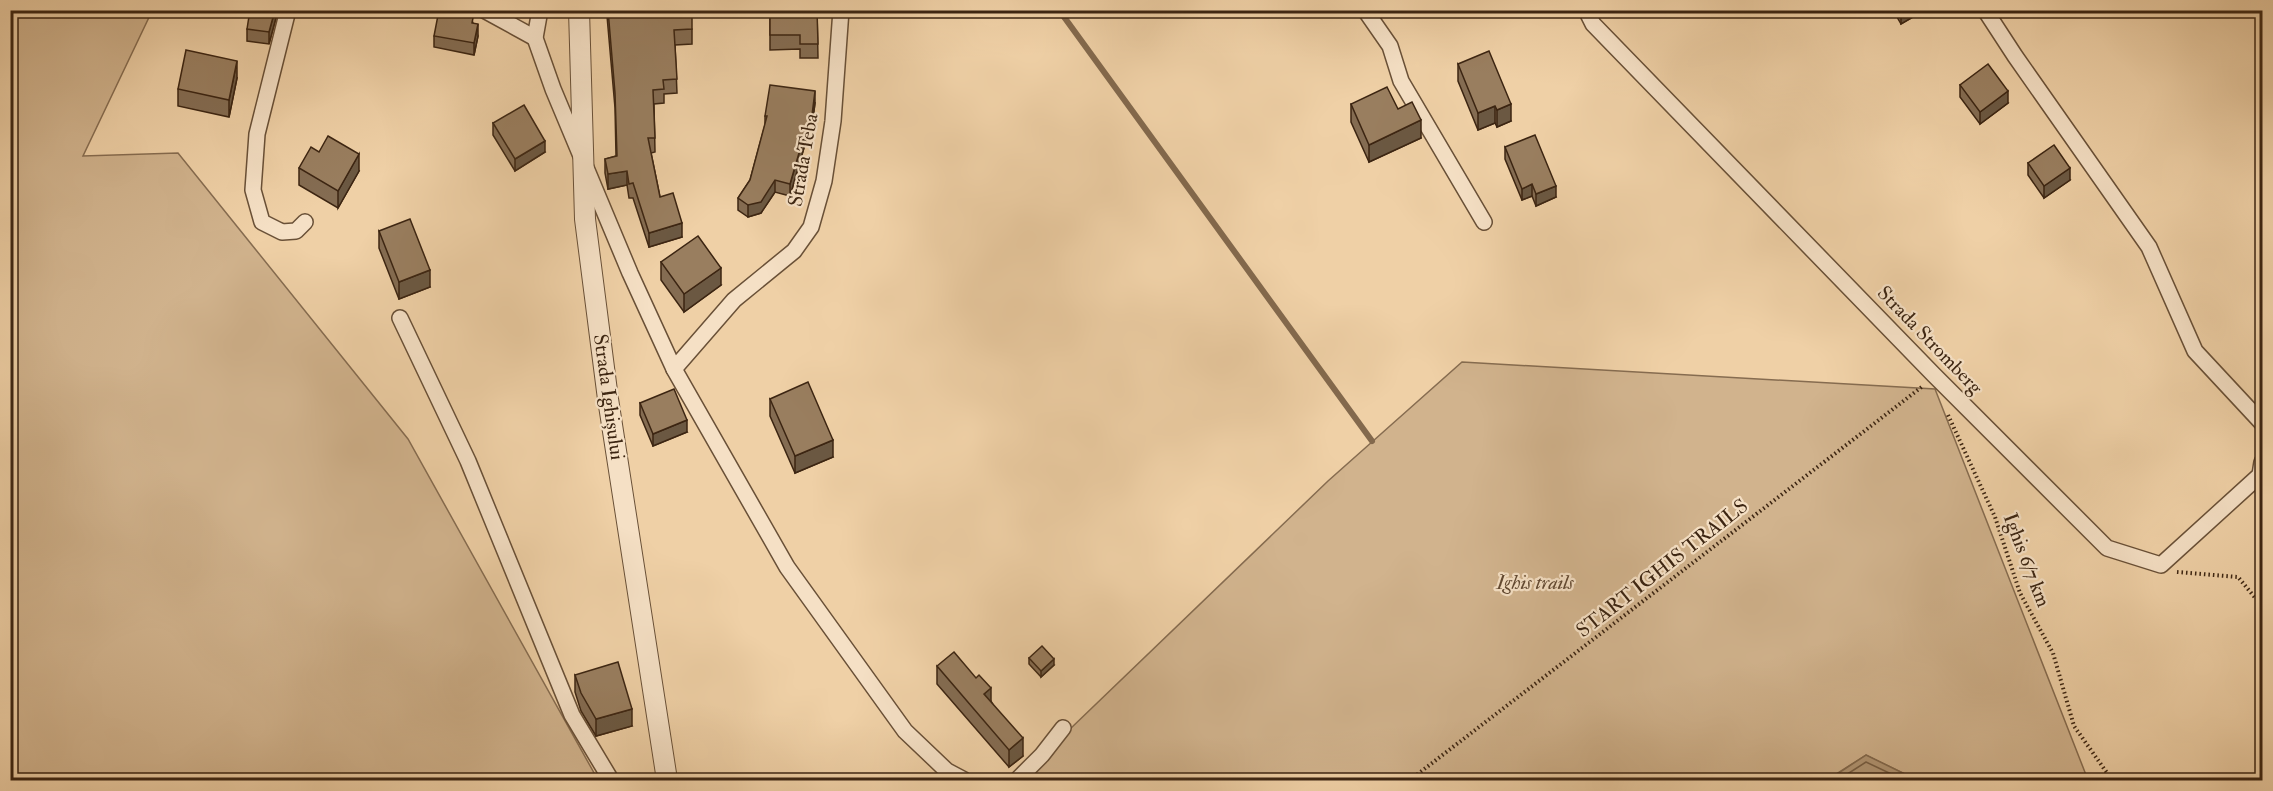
<svg xmlns="http://www.w3.org/2000/svg" width="2273" height="791" viewBox="0 0 2273 791" font-family="'IM FELL Double Pica',serif">
<style>
.green{fill:#d1b38d;stroke:#866c50;stroke-width:1.5}
.water{fill:#b29674;stroke:#83694d;stroke-width:1.5}
.lines{fill:none;stroke-linecap:round;stroke-linejoin:round}
.shore{stroke:#775e43;stroke-width:1.5}
.stream{stroke:#83694d;stroke-width:6}
.minor-casing{stroke:#695037;stroke-width:18}
.tertiary-casing{stroke:#695037;stroke-width:22}
.path{stroke:#3c2512;stroke-width:4;stroke-dasharray:1.5 3;stroke-linecap:butt}
.minor{stroke:#f5e0c5;stroke-width:15}
.tertiary{stroke:#f5e0c5;stroke-width:20}
.wall{fill:#846c52;stroke:#3c2512;stroke-width:1.5}
.shaded-wall{fill:#6b5842;stroke:#3c2512;stroke-width:1.5}
.building{fill:#997e5f;stroke:#3c2512;stroke-width:1.5}
.labels{text-anchor:middle;dominant-baseline:central;stroke-width:4.5;stroke-linejoin:round;paint-order:stroke}
.street-label{font-size:20px;fill:#3c2512;stroke:#f5e0c5}
.park-label{font-size:20px;font-style:italic;fill:#614831;stroke:#f5e0c5}
</style>
<rect width="100%" height="100%" fill="#efd0a6"/>
<filter id="stains"><feTurbulence type="fractalNoise" baseFrequency=".00333" numOctaves="4"/><feColorMatrix values="0 0 0 0 .2 0 0 0 0 .09 0 0 0 0 .02 0 0 0 .5 -.17"/></filter>
<radialGradient id="worn" r=".72"><stop offset=".6" stop-color="#630" stop-opacity="0"/><stop offset="1" stop-color="#630" stop-opacity=".3"/></radialGradient>
<g class="green">
<path d="M10,11H152L83,156L178,153L408,439L598,780H11Z"/>
<path d="M1462,362L1935,389L2088,780H1917L1866,755L1827,780H1013L1043,755L1328,481Z"/>
</g>
<path class="water" d="M1866,755L1917,780H1828Z"/>
<g class="lines">
<path class="shore" d="M1838,780L1866,762L1904,780"/>
<path class="stream" d="M1059,10L1372,441"/>
<g class="minor-casing">
<g id="minor">
<path d="M288,10L257,134L253,190L262,222L282,232L296,231L305,222"/>
<path d="M484,10L535,38"/>
<path d="M540,10L535,38L553,89L630,273L674,369L787,567L905,731L947,771L964,780"/>
<path d="M1365,10L1390,46L1401,81L1484,222"/>
<path d="M1586,10L1593,24L1934,375L2107,548L2161,565L2260,475L2262,462"/>
<path d="M1985,10L2015,56L2149,247L2195,351L2262,423"/>
<path d="M400,318L468,461L572,715L611,780"/>
<path d="M674,369L734,300L794,251L811,227L824,181L833,121L841,10"/>
<path d="M1017,780L1042,755L1063,728"/>
</g>
</g>
<g class="tertiary-casing">
<path id="tertiary" d="M579,10L585,219L608,399L667,780"/>
</g>
<g class="path">
<path d="M1948,415L1995,517L2020,593L2053,653L2074,726L2112,780"/>
<path d="M2177,572L2238,577L2262,606"/>
<path d="M1410,780L1923,386"/>
</g>
<use href="#minor" class="minor"/>
<use href="#tertiary" class="tertiary"/>
</g>
<g class="wall">
<path d="M278,10L269,44L247,41V29Z"/>
<path d="M468,10L478,36L474,55L434,47V36Z"/>
<path d="M605,10H639V13L648,17L692,29V44L675,45L677,93L664,94V103L654,104L655,152L651,153L660,197L682,237L649,247L633,198H629L627,185L608,189L605,173V159L616,156L615,108L607,16H605Z"/>
<path d="M817,10L818,58H800V49L770,50V13Z"/>
<path d="M1893,10H1925L1901,24Z"/>
<path d="M1458,64L1511,121L1497,127L1495,123L1478,130L1458,81Z"/>
<path d="M237,78L229,117L178,106V89Z"/>
<path d="M1960,85L2008,103L1980,124L1960,97Z"/>
<path d="M815,103L811,134H808L790,196L775,192L761,213L748,217L738,210V198L750,180L765,125V116Z"/>
<path d="M1351,104L1398,109L1421,138L1369,162L1351,122Z"/>
<path d="M493,123L545,152L515,171L493,135Z"/>
<path d="M1505,147L1556,197L1536,206L1532,196L1522,200L1505,159Z"/>
<path d="M2028,163L2070,180L2044,198L2028,175Z"/>
<path d="M299,168L359,171L338,208L299,185Z"/>
<path d="M379,231L430,287L399,299L379,248Z"/>
<path d="M661,262L721,285L684,312L661,280Z"/>
<path d="M770,399L833,457L795,473L770,416Z"/>
<path d="M640,403L687,432L653,446L640,415Z"/>
<path d="M1029,658L1054,665L1041,677L1029,664Z"/>
<path d="M937,666L991,701L1023,756L1009,767L937,684Z"/>
<path d="M575,675L632,726L596,736L581,711L575,692Z"/>
</g>
<g class="shaded-wall">
<path d="M275,10H278L269,44V32Z"/>
<path d="M1904,10H1925L1901,24V13Z"/>
<path d="M478,24V36L474,55V43Z"/>
<path d="M237,61V78L229,117V100Z"/>
<path d="M815,91V103L811,134V123Z"/>
<path d="M2008,91V103L1980,124V112Z"/>
<path d="M1511,104V121L1497,127V110Z"/>
<path d="M1495,106V123L1478,130V113Z"/>
<path d="M1421,120V138L1369,162V145Z"/>
<path d="M808,122V134L790,196V184Z"/>
<path d="M545,141V152L515,171V159Z"/>
<path d="M359,154V171L338,208V191Z"/>
<path d="M2070,168V180L2044,198V186Z"/>
<path d="M627,171V185L608,189V174Z"/>
<path d="M775,180V192L761,213L748,217V205Z"/>
<path d="M1532,184V196L1522,200V189Z"/>
<path d="M1556,186V197L1536,206V194Z"/>
<path d="M682,223V237L649,247V233Z"/>
<path d="M721,268V285L684,312V294Z"/>
<path d="M430,270V287L399,299V282Z"/>
<path d="M687,420V432L653,446V434Z"/>
<path d="M833,440V457L795,473V456Z"/>
<path d="M1054,659V665L1041,677V671Z"/>
<path d="M991,688V706L984,694Z"/>
<path d="M632,709V726L596,736V719Z"/>
<path d="M1023,738V756L1009,767V750Z"/>
</g>
<g class="building">
<path d="M250,10H275L269,32L247,29Z"/>
<path d="M439,10H467L466,12L474,13L472,23L478,24L474,43L434,36Z"/>
<path d="M608,10H639V13L648,12V17L692,14V29L674,30L677,79L663,80L664,89L653,90L655,138H648L660,197L673,193L682,223L649,233L633,183L629,184L627,171L608,174L605,159L617,156L615,93Z"/>
<path d="M782,10H817L818,44H800V35H770V13H782Z"/>
<path d="M186,50L237,61L229,100L178,89Z"/>
<path d="M1489,51L1511,104L1497,110L1495,106L1478,113L1458,64Z"/>
<path d="M1988,64L2008,91L1980,112L1960,85Z"/>
<path d="M770,85L815,91L811,123L808,122L790,184L775,180L761,202L748,205L738,198L750,180L767,116H765Z"/>
<path d="M1387,87L1398,109L1412,102L1421,120L1369,145L1351,104Z"/>
<path d="M524,105L545,141L515,159L493,123Z"/>
<path d="M1535,135L1556,186L1536,194L1532,184L1522,189L1505,147Z"/>
<path d="M328,136L359,154L338,191L299,168L311,147L319,152Z"/>
<path d="M2054,145L2070,168L2044,186L2028,163Z"/>
<path d="M410,219L430,270L399,282L379,231Z"/>
<path d="M698,236L721,268L684,294L661,262Z"/>
<path d="M808,382L833,440L795,456L770,399Z"/>
<path d="M674,389L687,420L653,434L640,403Z"/>
<path d="M1042,646L1054,659L1041,671L1029,658Z"/>
<path d="M954,652L976,678L979,675L991,688L984,694L1023,738L1009,750L937,666Z"/>
<path d="M618,662L632,709L596,719L581,693L575,675Z"/>
</g>
<g class="labels">
<g class="street-label">
<text transform="translate(803 160) rotate(-80)">Strada Teba</text>
<text transform="translate(1930 340) rotate(46)">Strada Stromberg</text>
<text transform="translate(609 397) rotate(82)">Strada Ighișului</text>
<text transform="translate(2027 560) rotate(69)">Ighis 6/7 km</text>
<text transform="translate(1662 568) rotate(-38)">START IGHIS TRAILS</text>
</g>
<g class="park-label">
<text x="1535" y="582">Ighis trails</text>
</g>
</g>
<rect width="2273" height="791" fill="none" stroke="#efd0a6" stroke-width="36"/>
<rect x="12" y="12" width="2249" height="767" fill="none" stroke="#3c2512" stroke-width="3"/>
<rect x="18" y="18" width="2237" height="755" fill="none" stroke="#3c2512" stroke-width="1.5"/>
<rect width="100%" height="100%" filter="url(#stains)"/>
<rect width="100%" height="100%" fill="url(#worn)"/>
</svg>
